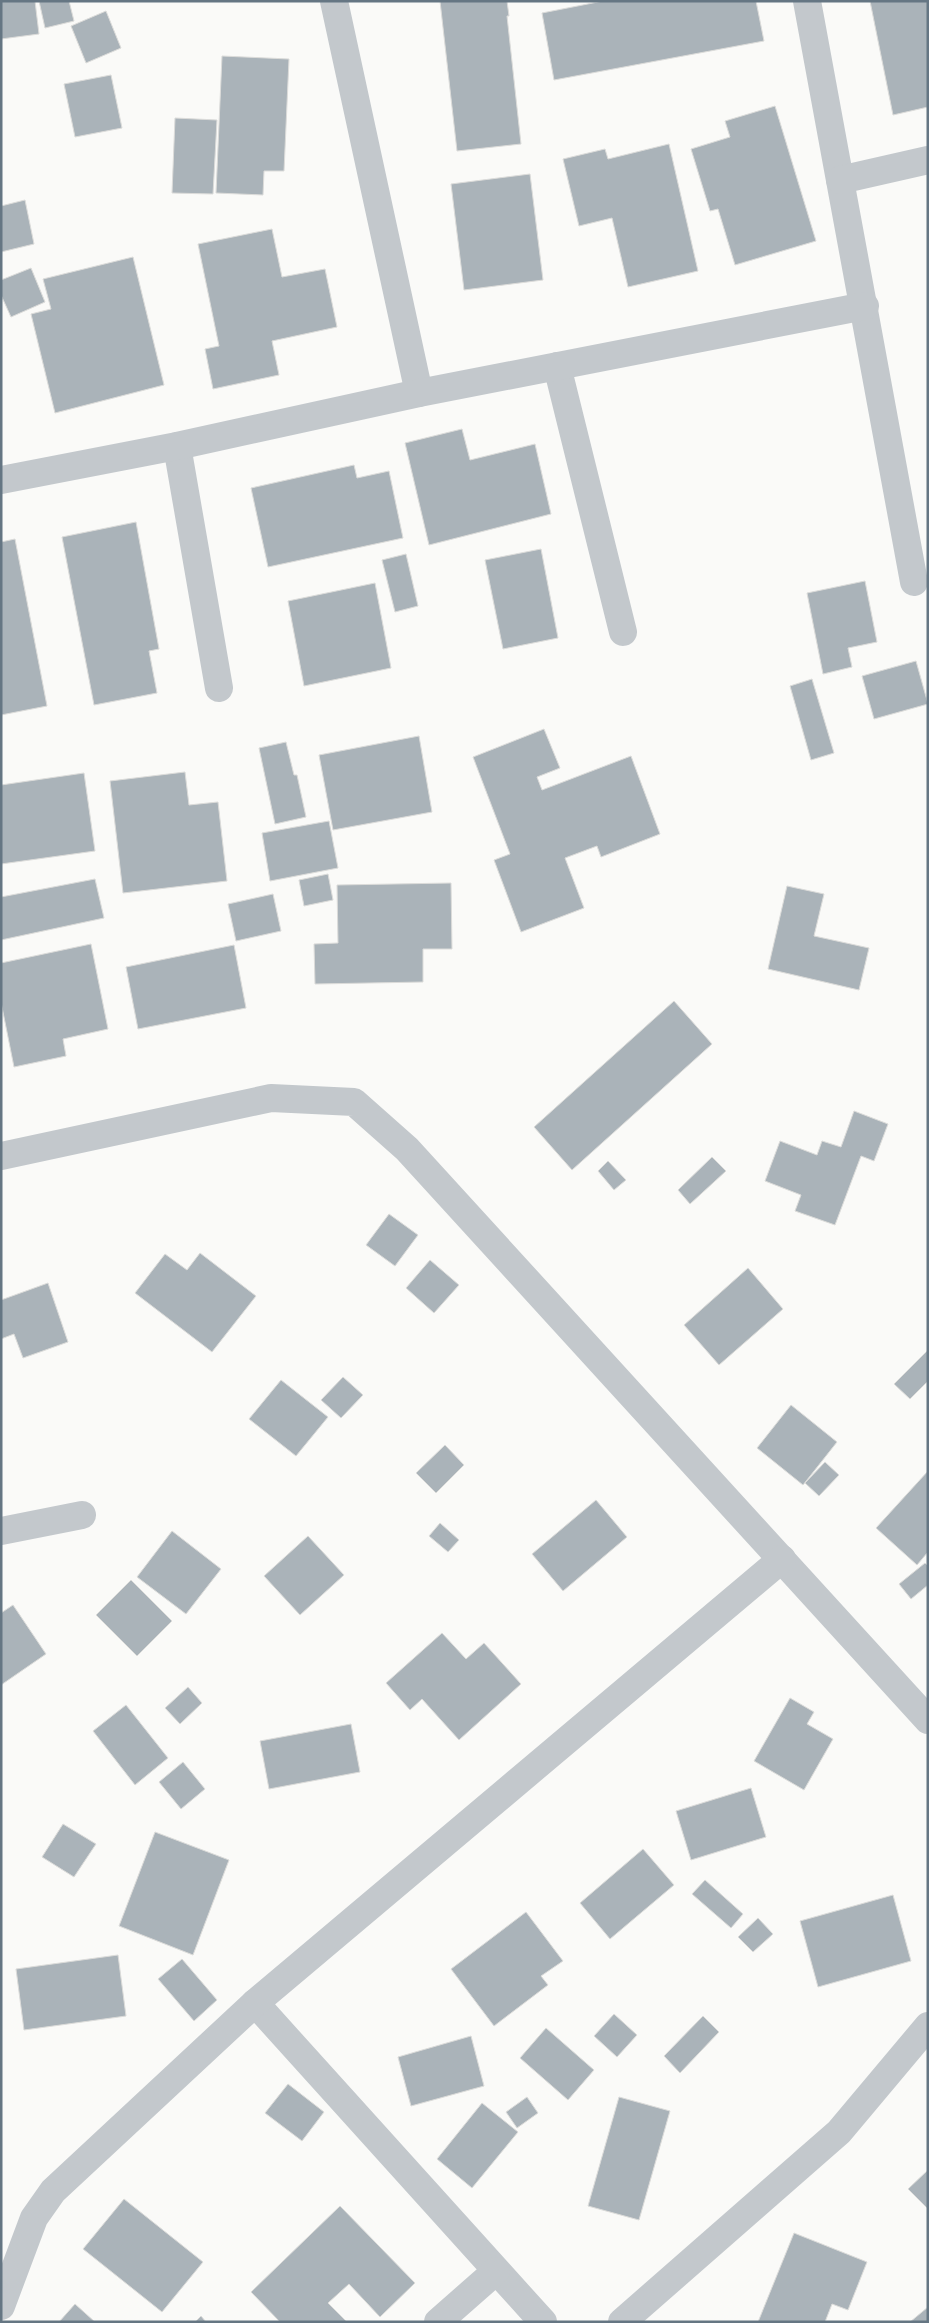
<svg xmlns="http://www.w3.org/2000/svg" width="929" height="2323" viewBox="0 0 929 2323" font-family="'Exo 2',sans-serif">
<style>
.building{fill:#aab3b9;stroke:#dcdcda}
.lines{fill:none;stroke-linecap:round;stroke-linejoin:round}
.minor{stroke:#c3c8cc;stroke-width:28}
</style>
<rect width="100%" height="100%" fill="#fafaf8"/>
<g class="building">
<path d="M1,1H35L39,34L1,39Z"/>
<path d="M39,1H69L74,21L45,28Z"/>
<path d="M440,1H507L509,16H507L521,144L457,151Z"/>
<path d="M603,1H756L764,41L554,80L542,13Z"/>
<path d="M870,1H928V107L893,115Z"/>
<path d="M106,11L121,48L86,63L71,26Z"/>
<path d="M222,56L289,59L284,171H264L263,195L216,193Z"/>
<path d="M111,75L122,128L75,137L64,84Z"/>
<path d="M775,106L816,241L735,265L718,209L710,211L691,149L730,137L725,121Z"/>
<path d="M175,118L217,120L213,194L172,193Z"/>
<path d="M669,144L698,271L628,287L612,218L579,226L563,159L605,149L608,159Z"/>
<path d="M530,174L543,280L464,290L451,184Z"/>
<path d="M25,200L34,244L1,252V206Z"/>
<path d="M272,229L282,277L325,269L337,327L272,341L279,375L213,389L205,349L219,346L198,244Z"/>
<path d="M133,257L164,385L55,413L31,314L51,309L43,279Z"/>
<path d="M31,268L45,302L11,317L1,295V280Z"/>
<path d="M462,429L470,460L535,444L551,514L429,545L405,443Z"/>
<path d="M354,465L357,478L389,471L403,538L268,567L251,488Z"/>
<path d="M136,522L159,649L149,651L157,693L94,705L62,537Z"/>
<path d="M15,539L47,706L1,715V542Z"/>
<path d="M541,549L558,638L503,649L485,560Z"/>
<path d="M406,554L418,606L395,612L382,560Z"/>
<path d="M865,581L877,642L848,648L852,667L823,674L807,593Z"/>
<path d="M375,583L391,668L304,686L288,601Z"/>
<path d="M916,661L928,704L874,719L862,676Z"/>
<path d="M812,679L834,753L811,760L790,686Z"/>
<path d="M544,729L560,768L537,777L542,790L631,756L660,834L601,857L597,846L565,858L584,908L521,932L494,860L510,854L473,757Z"/>
<path d="M419,736L432,812L333,830L319,755Z"/>
<path d="M286,742L294,775H297L306,817L275,824L259,748Z"/>
<path d="M185,772L189,805L218,802L227,881L123,893L110,781Z"/>
<path d="M84,773L95,851L1,864V785Z"/>
<path d="M329,821L338,868L270,881L262,833Z"/>
<path d="M328,874L333,900L304,906L299,880Z"/>
<path d="M95,879L104,918L1,940V897Z"/>
<path d="M451,883L452,949H423V982L315,984L314,944L338,943L337,885Z"/>
<path d="M787,886L824,894L814,936L869,948L859,990L768,969Z"/>
<path d="M273,894L281,931L236,941L228,904Z"/>
<path d="M91,944L108,1029L63,1039L66,1056L14,1067L1,1002V963Z"/>
<path d="M234,945L246,1008L138,1029L126,967Z"/>
<path d="M674,1001L712,1044L572,1170L534,1127Z"/>
<path d="M854,1111L888,1124L874,1161L861,1156L835,1225L795,1211L801,1195L765,1181L780,1141L817,1155L822,1141L841,1147Z"/>
<path d="M712,1157L726,1171L690,1204L678,1190Z"/>
<path d="M608,1161L626,1180L614,1190L598,1171Z"/>
<path d="M389,1214L418,1235L395,1266L366,1245Z"/>
<path d="M200,1253L256,1296L212,1352L135,1293L165,1254L187,1270Z"/>
<path d="M430,1260L459,1285L434,1313L406,1288Z"/>
<path d="M748,1268L783,1309L719,1365L684,1325Z"/>
<path d="M48,1283L68,1342L23,1358L14,1334L1,1339V1300Z"/>
<path d="M928,1350V1381L910,1399L894,1384Z"/>
<path d="M343,1377L363,1395L341,1418L321,1400Z"/>
<path d="M281,1380L328,1417L296,1456L249,1419Z"/>
<path d="M791,1405L837,1442L803,1485L757,1448Z"/>
<path d="M445,1445L464,1465L436,1493L416,1473Z"/>
<path d="M825,1462L839,1475L819,1496L805,1483Z"/>
<path d="M928,1471V1552L917,1565L876,1528Z"/>
<path d="M596,1500L627,1537L563,1591L532,1554Z"/>
<path d="M440,1523L459,1540L448,1552L429,1536Z"/>
<path d="M172,1531L221,1569L186,1614L137,1577Z"/>
<path d="M308,1536L344,1575L300,1615L264,1576Z"/>
<path d="M925,1563L928,1566V1585L911,1599L899,1584Z"/>
<path d="M131,1580L172,1621L137,1656L96,1615Z"/>
<path d="M13,1605L46,1654L1,1685V1613Z"/>
<path d="M442,1633L466,1659L484,1643L521,1684L459,1740L422,1699L410,1710L386,1683Z"/>
<path d="M188,1687L202,1703L180,1724L165,1708Z"/>
<path d="M790,1698L814,1712L807,1724L833,1739L804,1790L754,1761Z"/>
<path d="M126,1705L168,1758L135,1785L93,1731Z"/>
<path d="M351,1724L360,1772L269,1789L260,1741Z"/>
<path d="M183,1762L205,1789L181,1809L159,1782Z"/>
<path d="M751,1788L766,1837L691,1860L676,1811Z"/>
<path d="M63,1824L96,1844L74,1877L42,1857Z"/>
<path d="M155,1832L229,1860L193,1955L119,1926Z"/>
<path d="M643,1849L674,1885L610,1939L580,1903Z"/>
<path d="M705,1880L743,1914L731,1928L692,1894Z"/>
<path d="M893,1895L911,1961L818,1987L800,1921Z"/>
<path d="M526,1912L563,1961L541,1976L548,1985L494,2026L451,1969Z"/>
<path d="M758,1918L773,1934L753,1952L738,1937Z"/>
<path d="M118,1955L126,2016L24,2030L16,1969Z"/>
<path d="M182,1959L217,2000L194,2021L158,1979Z"/>
<path d="M614,2014L637,2035L617,2057L594,2036Z"/>
<path d="M703,2016L719,2032L680,2073L664,2056Z"/>
<path d="M546,2028L594,2070L568,2100L520,2058Z"/>
<path d="M471,2036L484,2086L411,2106L398,2057Z"/>
<path d="M288,2084L324,2112L302,2141L265,2113Z"/>
<path d="M527,2097L538,2113L517,2128L506,2112Z"/>
<path d="M619,2097L670,2111L639,2220L588,2206Z"/>
<path d="M482,2103L518,2132L472,2188L437,2159Z"/>
<path d="M928,2170V2209L908,2189Z"/>
<path d="M124,2199L203,2262L162,2312L83,2249Z"/>
<path d="M340,2206L415,2283L380,2317L349,2284L328,2303L347,2322H280L251,2292Z"/>
<path d="M794,2233L867,2262L848,2310L832,2304L825,2322H758Z"/>
<path d="M75,2304L95,2322H59Z"/>
<path d="M928,2307V2322H910Z"/>
<path d="M201,2316L206,2322H195Z"/>
</g>
<g class="lines">
<g class="minor">
<path d="M334,1L419,393"/>
<path d="M807,1L914,582"/>
<path d="M840,180L928,160"/>
<path d="M557,366L623,632"/>
<path d="M177,446L219,688"/>
<path d="M1,480L177,446L419,393L865,306"/>
<path d="M1,1156L271,1098L354,1102L407,1149L928,1720"/>
<path d="M1,1531L82,1515"/>
<path d="M255,2003L543,2322"/>
<path d="M1,2306L34,2218L53,2191L255,2003L782,1559"/>
<path d="M438,2322L496,2271"/>
<path d="M622,2322L839,2132L928,2026"/>
</g>
</g>
<rect width="929" height="2323" fill="none" stroke="#657683" stroke-width="5"/>
</svg>
